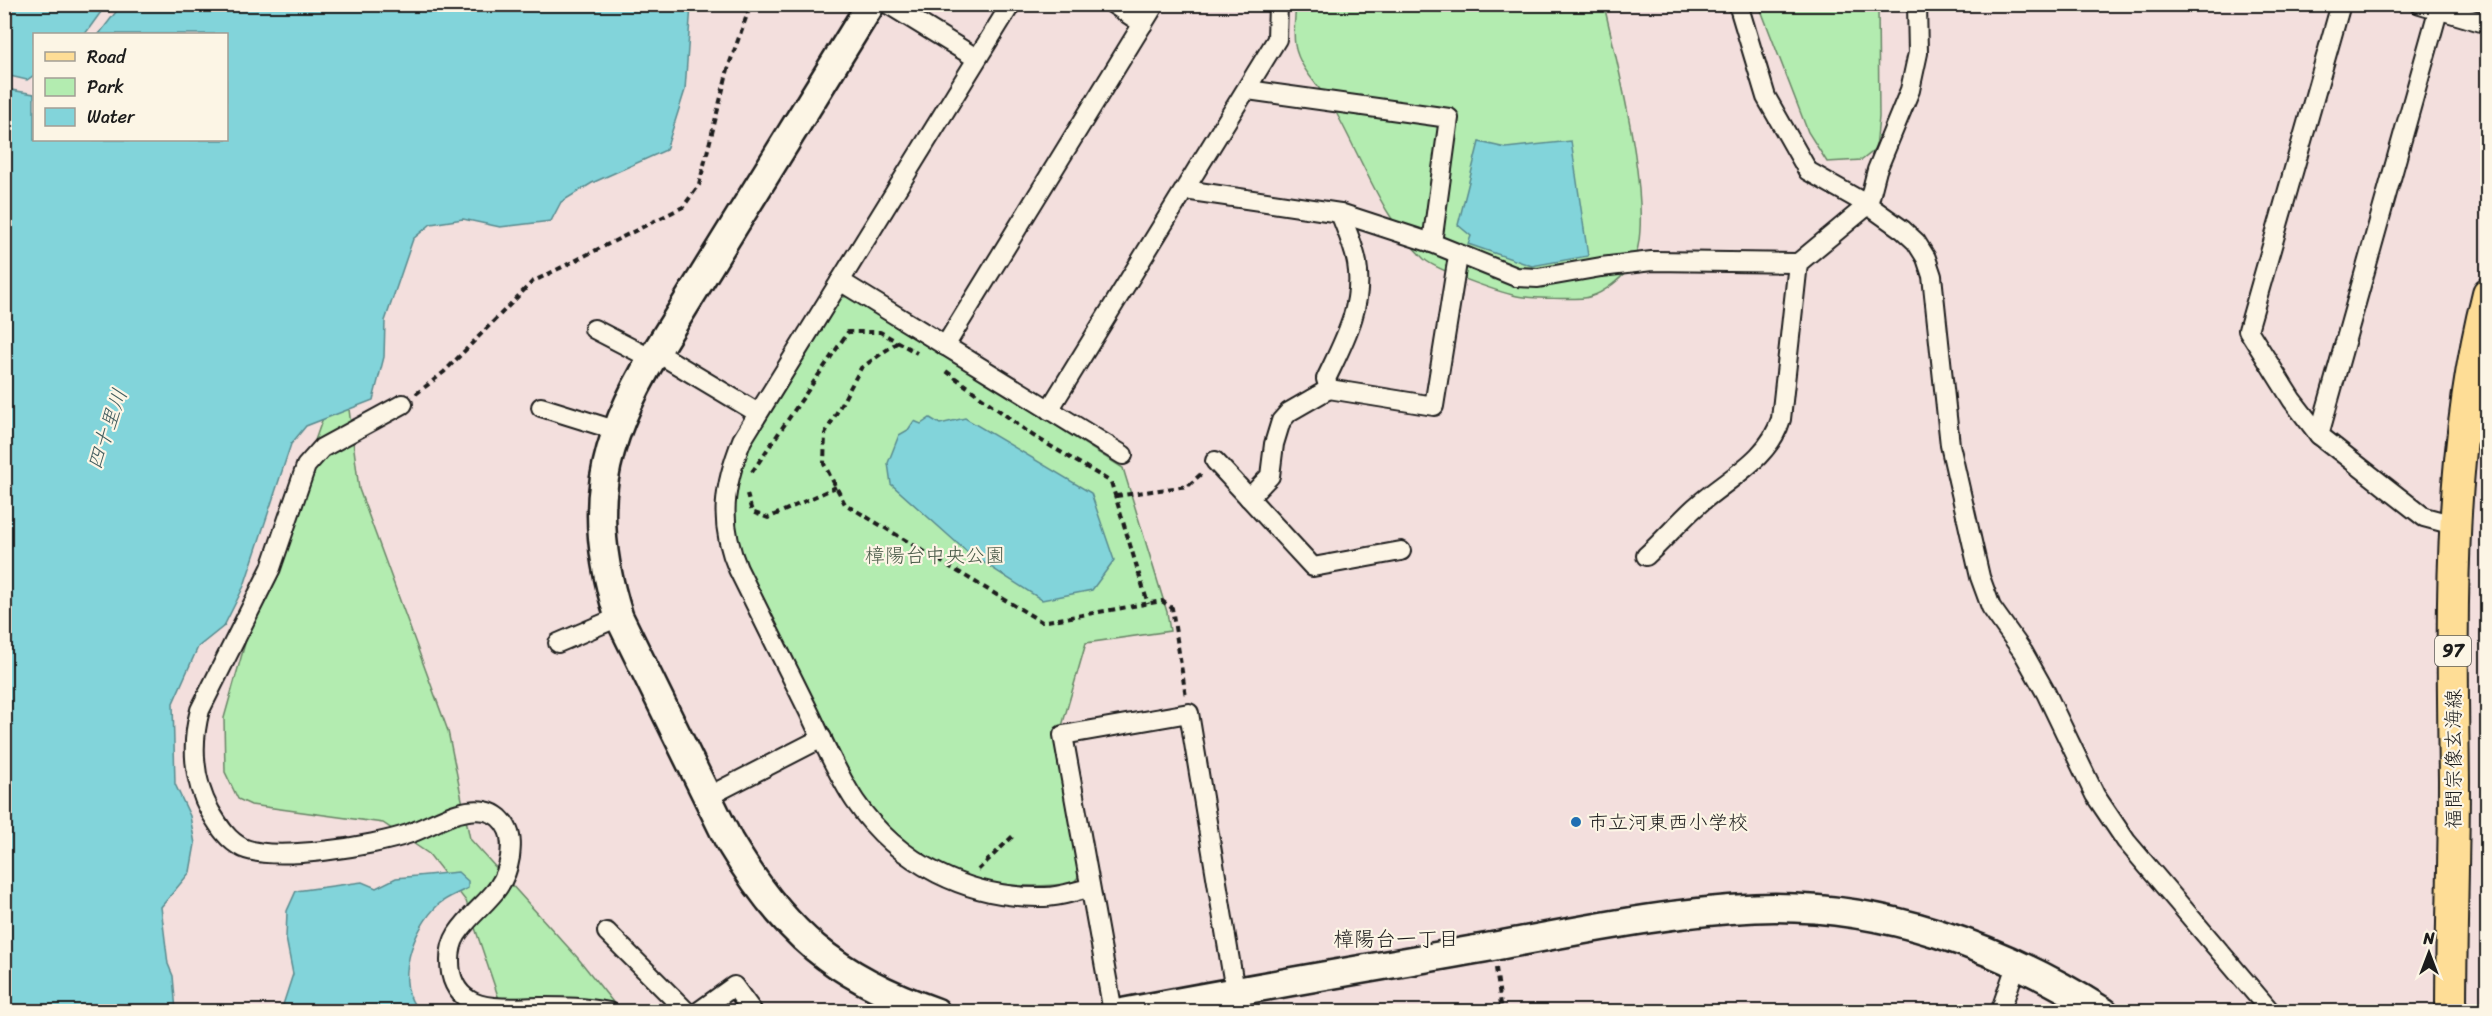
<svg xmlns="http://www.w3.org/2000/svg" width="2492" height="1016" viewBox="0 0 2492 1016" font-family="Sriracha,'Klee One',sans-serif">
<style>
.green{fill:#b3ecb0;stroke:#688466;stroke-width:1.5}
.water{fill:#82d4da;stroke:#598a8e;stroke-width:1.5}
.lines{fill:none;stroke-linecap:round;stroke-linejoin:round}
.street-casing{stroke:#1c1c1c;stroke-width:22}
.secondary-casing{stroke:#1c1c1c;stroke-width:32}
.primary-casing{stroke:#1c1c1c;stroke-width:34}
.path{stroke:#1c1c1c;stroke-width:4;stroke-dasharray:6 4.5;stroke-linecap:butt}
.street{stroke:#fcf5e5;stroke-width:18}
.secondary{stroke:#fcf5e5;stroke-width:27}
.primary{stroke:#fedd96;stroke-width:30}
.poi-dot{fill:#1f6fb2;stroke:#fcf5e5;stroke-width:2}
.labels{text-anchor:middle;dominant-baseline:central;stroke-width:4.5;stroke-linejoin:round;paint-order:stroke}
.shield{fill:#fcf5e5;stroke:#5f5d58;stroke-width:1.5}
.shield-label{font-size:18px;font-weight:bold;fill:#1c1c1c}
.park-label{font-size:20px;fill:#495a48;stroke:#fcf5e5}
.street-label{font-size:20px;fill:#1c1c1c;stroke:#fcf5e5}
.poi-label{font-size:20px;fill:#1c1c1c;stroke:#fcf5e5;text-anchor:start}
.water-label{font-size:21px;font-style:italic;fill:#405c5e;stroke:#fcf5e5}
.neighbourhood-label{font-size:21px;fill:#1c1c1c;stroke:#fcf5e5}
</style>
<rect width="100%" height="100%" fill="#f3dfdd"/>
<filter id="ink" filterUnits="userSpaceOnUse"><feTurbulence type="fractalNoise" baseFrequency=".0167" numOctaves="2"/><feDisplacementMap in="SourceGraphic" scale="12" xChannelSelector="R" yChannelSelector="G"/><feConvolveMatrix kernelMatrix="1 2 1 2 8 2 1 2 1" color-interpolation-filters="sRGB"/></filter>
<g filter="url(#ink)">
<g class="green">
<path d="M1296,5H1604C1616,58 1658,219 1632,264C1624,277 1604,293 1589,297C1581,300 1526,298 1517,296C1498,292 1436,270 1424,259C1381,217 1362,158 1333,107C1321,88 1299,69 1295,45C1293,33 1295,17 1296,5Z"/>
<path d="M1759,5H1878L1879,117L1876,149L1862,160L1827,162L1808,132Z"/>
<path d="M849,296L1123,468L1167,612L1170,631L1086,643L1056,747L1079,876L1073,883C979,896 915,868 859,791L740,551C736,532 733,512 735,492C739,444 812,343 839,298Z"/>
<path d="M343,361L359,489L448,731L470,839L577,957L620,1011H503L466,901L429,854L383,823L251,805L238,799L225,772L224,718L251,622Z"/>
</g>
<g class="water">
<path d="M5,4H106V5L85,34H34V75L27,80L5,75Z"/>
<path d="M122,4L691,5L685,90L666,150L592,183L561,202L551,221L500,227L463,219L431,224L413,239L385,321L384,357L373,400L306,426L291,444L244,586L224,626L198,647L173,703L175,784L190,816L195,844L190,872L161,907L168,964L173,976L176,1011H5V89L34,94V140H226V34H99Z"/>
<path d="M1571,141L1588,256L1532,266L1468,244L1471,236L1458,225L1479,142L1506,148Z"/>
<path d="M930,418L940,424L965,418L1091,493L1114,560L1092,590L1042,600L967,552L891,484L888,463L899,435L908,430L914,421L921,424Z"/>
<path d="M458,872L468,881V888C459,893 447,897 439,904C413,928 393,982 419,1011H281L293,974L286,938L287,911L296,891L362,882L376,888L396,878Z"/>
</g>
<g class="lines">
<g class="street-casing">
<g id="street">
<path d="M888,4L976,58"/>
<path d="M1011,4L742,440C724,485 718,523 738,569C762,617 785,664 809,712C823,741 837,774 855,801C898,864 969,899 1045,897C1060,897 1075,891 1090,888"/>
<path d="M1113,4L1143,24"/>
<path d="M1738,4L1766,97L1808,171L1868,205L1903,230L1916,242L1926,258L1932,276L1950,445L1980,577L1991,607L2023,652L2046,693L2095,795L2126,841L2271,1012"/>
<path d="M2341,4L2248,330L2292,400L2319,435L2424,517L2454,525"/>
<path d="M2420,4L2488,24"/>
<path d="M1248,90L1449,118L1432,243"/>
<path d="M1185,190L1340,213L1432,243L1516,277L1538,278L1601,267L1652,261L1798,263"/>
<path d="M1340,213C1346,229 1354,246 1357,263C1364,306 1344,341 1326,379L1329,389L1434,406L1458,256"/>
<path d="M840,281L1123,455"/>
<path d="M594,329L652,359"/>
<path d="M945,346L1155,4"/>
<path d="M656,352L758,413"/>
<path d="M403,404L322,448L306,466L271,568L200,710C191,744 193,780 210,811C219,826 227,840 243,848C275,862 374,846 408,834C432,826 459,806 485,811C496,813 504,821 508,830C512,839 511,848 510,857C504,896 476,905 457,934C450,945 449,960 451,973C460,1016 507,1007 541,1007C565,1007 586,1007 609,1012"/>
<path d="M541,407L615,430"/>
<path d="M1049,410L1277,39L1278,4"/>
<path d="M2319,435L2440,4"/>
<path d="M1215,461L1313,567L1401,551"/>
<path d="M1249,498L1270,476L1274,444L1281,421L1289,412L1329,389"/>
<path d="M1646,556C1665,539 1680,520 1699,504C1730,477 1769,459 1781,419L1798,263L1868,205L1877,170L1910,90L1918,53L1917,4"/>
<path d="M558,643L619,617"/>
<path d="M707,797L822,738"/>
<path d="M607,932L687,1012"/>
<path d="M698,1012L734,986L753,1012"/>
<path d="M1113,1012L1063,735L1189,713L1235,991"/>
<path d="M2000,1012L2017,963"/>
</g>
</g>
<g class="secondary-casing">
<g id="secondary">
<path d="M871,4L656,352C600,444 586,513 619,617L729,841C784,933 835,977 936,1012"/>
<path d="M1125,1012C1245,989 1365,969 1484,948C1574,932 1664,912 1755,908C1880,903 2000,946 2104,1012"/>
</g>
</g>
<g class="primary-casing">
<path id="primary" d="M2451,1012C2451,934 2454,857 2454,780C2452,617 2447,453 2488,293"/>
</g>
<g class="path">
<path d="M898,342L861,368L825,434L824,464L845,504L1042,622L1162,601L1172,608L1186,697"/>
<path d="M946,371L1032,435L1111,482L1148,604"/>
<path d="M416,394L444,372L532,282L683,207L699,185L729,65L751,4"/>
<path d="M752,472L848,332H880L917,353"/>
<path d="M747,494L752,512L768,518L836,487"/>
<path d="M1116,496L1188,486L1202,473"/>
<path d="M2480,513L2488,516"/>
<path d="M978,870L1015,834"/>
<path d="M1496,968L1502,1012"/>
</g>
<use href="#street" class="street"/>
<use href="#secondary" class="secondary"/>
<use href="#primary" class="primary"/>
</g>
</g>
<circle class="poi-dot" cx="1576" cy="822" r="6"/>
<g class="labels">
<rect class="shield" x="2435" y="636" width="36" height="30" rx="4.5"/>
<g class="shield-label">
<text x="2453" y="651">97</text>
</g>
<g class="park-label">
<text x="935" y="555">樟陽台中央公園</text>
</g>
<g class="street-label">
<text transform="translate(2453 759) rotate(-90)">福間宗像玄海線</text>
</g>
<g class="poi-label">
<text x="1588" y="822">市立河東西小学校</text>
</g>
<g class="water-label">
<text transform="translate(107 429) rotate(-71)">四十里川</text>
</g>
<g class="neighbourhood-label">
<text x="1396" y="939">樟陽台一丁目</text>
</g>
</g>
<rect width="2492" height="1016" fill="none" stroke="#fcf5e5" stroke-width="24"/>
<rect x="12" y="12" width="2468" height="992" fill="none" stroke="#1c1c1c" stroke-width="2" filter="url(#ink)"/>
<rect x="33" y="33" width="195" height="108" fill="#fcf5e5" stroke="#a29e95" stroke-width="1.5"/>
<rect x="45" y="52" width="30" height="9" fill="#fedd96" stroke="#a29e95" stroke-width="1.5"/>
<text x="87" y="63" font-size="18" fill="#1c1c1c">Road</text>
<rect x="45" y="78" width="30" height="18" fill="#b3ecb0" stroke="#a29e95" stroke-width="1.5"/>
<text x="87" y="93" font-size="18" fill="#1c1c1c">Park</text>
<rect x="45" y="108" width="30" height="18" fill="#82d4da" stroke="#a29e95" stroke-width="1.5"/>
<text x="87" y="123" font-size="18" fill="#1c1c1c">Water</text>
<g transform="translate(2429 953)" stroke="#fcf5e5" stroke-width="4.5" paint-order="stroke">
<path d="M0-4.5L10 22L0 15L-10 22Z" fill="#1c1c1c"/>
<text y="-9" font-size="16" font-weight="bold" text-anchor="middle" fill="#1c1c1c">N</text>
</g>
</svg>
